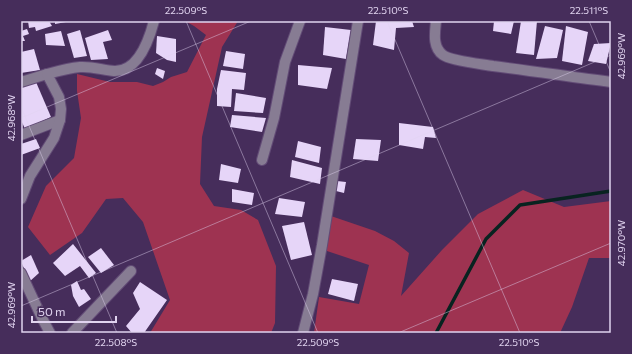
<svg xmlns="http://www.w3.org/2000/svg" width="632" height="354" viewBox="0 0 632 354" font-family="Commissioner,sans-serif">
<style>
.green{fill:#9e3351}
.lines{fill:none;stroke-linecap:round;stroke-linejoin:round}
.stream{stroke:#082320;stroke-width:3.5}
.building{fill:#e6d5f8}
.minor-casing{stroke:#624b76;stroke-width:12}
.minor{stroke:#877c93;stroke-width:10}
.ticks{fill:none;stroke:#e0d3ef;stroke-width:1;stroke-opacity:0.45}
.neatline{fill:none;stroke:#e0d3ef;stroke-width:1.5}
.ticks-label{font-size:10px;text-anchor:middle;fill:#e0d3ef}
</style>
<rect width="100%" height="100%" fill="#462d5b"/>
<g class="green">
<path d="M185,21H238L222,47L202,137L200,184L214,206L241,210L258,220L276,266L275,323L271,333H150L170,300L143,222L123,198L106,199L82,233L50,255L28,227L46,186L74,158L81,118L77,91V74L110,82H137L153,86L163,82L171,77L187,72L206,35L194,26Z"/>
<path d="M523,190L564,207L611,201V258H589L572,307L560,333H314L319,297L359,304L369,265L324,250L328,215L375,231L394,241L409,253L401,296L442,250L478,214Z"/>
</g>
<g class="lines">
<path class="stream" d="M436,333L486,239L520,205L611,191"/>
</g>
<g class="building">
<path d="M28,21H49L52,26L36,31L35,27L29,28Z"/>
<path d="M55,21H66V22L55,24Z"/>
<path d="M376,21H412L414,27L396,28L394,50L373,45Z"/>
<path d="M494,21H514L511,34L493,31Z"/>
<path d="M521,21H537L534,55L516,53Z"/>
<path d="M545,26L563,30L557,58L536,59Z"/>
<path d="M566,26L588,32L582,65L562,61Z"/>
<path d="M325,27L351,30L346,59L323,55Z"/>
<path d="M27,29L29,34L23,36L25,41H21V31Z"/>
<path d="M80,30L87,56L74,58L67,34Z"/>
<path d="M108,30L112,40L103,42L108,59L91,60L85,38Z"/>
<path d="M61,31L65,46L46,45L45,34Z"/>
<path d="M157,36L176,39V62L167,60L156,53Z"/>
<path d="M611,43L606,64L588,61L594,44Z"/>
<path d="M34,49L40,70L21,73V52Z"/>
<path d="M226,51L245,54L243,69L223,66Z"/>
<path d="M298,65L332,68L327,89L298,85Z"/>
<path d="M157,68L165,71L163,79L155,74Z"/>
<path d="M221,70L246,73L244,90L232,89L231,107L217,106V89Z"/>
<path d="M36,82L51,117L25,129L21,120V86Z"/>
<path d="M236,93L266,98L263,113L234,111Z"/>
<path d="M232,115L266,118L262,132L230,127Z"/>
<path d="M399,123L433,127L436,138L425,137L423,149L399,145Z"/>
<path d="M36,139L40,148L21,155V144Z"/>
<path d="M356,139L381,140L378,161L353,159Z"/>
<path d="M298,141L321,147L319,163L295,157Z"/>
<path d="M292,160L322,168L320,184L290,177Z"/>
<path d="M221,164L241,169L238,183L219,180Z"/>
<path d="M337,181L346,182L344,193L336,191Z"/>
<path d="M232,189L254,193L252,205L232,202Z"/>
<path d="M279,198L305,202L302,217L275,214Z"/>
<path d="M304,222L312,255L291,260L282,226Z"/>
<path d="M73,244L96,273L89,278L80,266L65,276L53,263Z"/>
<path d="M101,248L114,265L101,273L88,257Z"/>
<path d="M31,255L39,273L29,282L21,261Z"/>
<path d="M332,279L358,284L354,301L328,294Z"/>
<path d="M77,281L81,290L84,289L91,299L79,307L73,296L71,285Z"/>
<path d="M140,282L167,300L144,333H132L126,326L140,309L133,293Z"/>
</g>
<g class="lines">
<g class="minor-casing">
<g id="minor">
<path d="M436,21C435,32 432,47 443,55C451,61 482,64 493,66C533,71 572,77 611,82"/>
<path d="M21,82L47,74"/>
<path d="M21,135L60,120"/>
<path d="M262,160L274,118L285,62L300,21"/>
<path d="M21,199L30,176L54,138L60,120L61,109L59,97L47,74C58,71 69,68 80,67C91,66 103,70 114,71C138,72 149,40 154,21"/>
<path d="M21,273L42,318L50,333"/>
<path d="M72,333L131,271"/>
<path d="M303,333L313,294L322,245L358,21"/>
</g>
</g>
<use href="#minor" class="minor"/>
</g>
<path class="ticks" d="M186,21L318,333M387,21L520,333M589,21L611,73M21,107L117,333M21,118L251,21M21,306L611,55M398,333L611,243"/>
<rect width="632" height="354" fill="none" stroke="#462d5b" stroke-width="44"/>
<path d="M32 316v6h84v-6" fill="none" stroke="#e0d3ef" stroke-width="2"/>
<text x="38" y="316" font-size="12" fill="#e0d3ef" stroke="#462d5b" stroke-width="3" paint-order="stroke">50 m</text>
<rect x="22" y="22" width="588" height="310" class="neatline"/>
<g class="ticks-label">
<text x="186" y="14">22.509°S</text>
<text x="388" y="14">22.510°S</text>
<text x="589" y="14">22.511°S</text>
<text transform="translate(621 56) rotate(-90)" y="4">42.969°W</text>
<text transform="translate(11 118) rotate(-90)" y="4">42.968°W</text>
<text transform="translate(621 243) rotate(-90)" y="4">42.970°W</text>
<text transform="translate(11 305) rotate(-90)" y="4">42.969°W</text>
<text x="116" y="346">22.508°S</text>
<text x="318" y="346">22.509°S</text>
<text x="519" y="346">22.510°S</text>
</g>
</svg>
